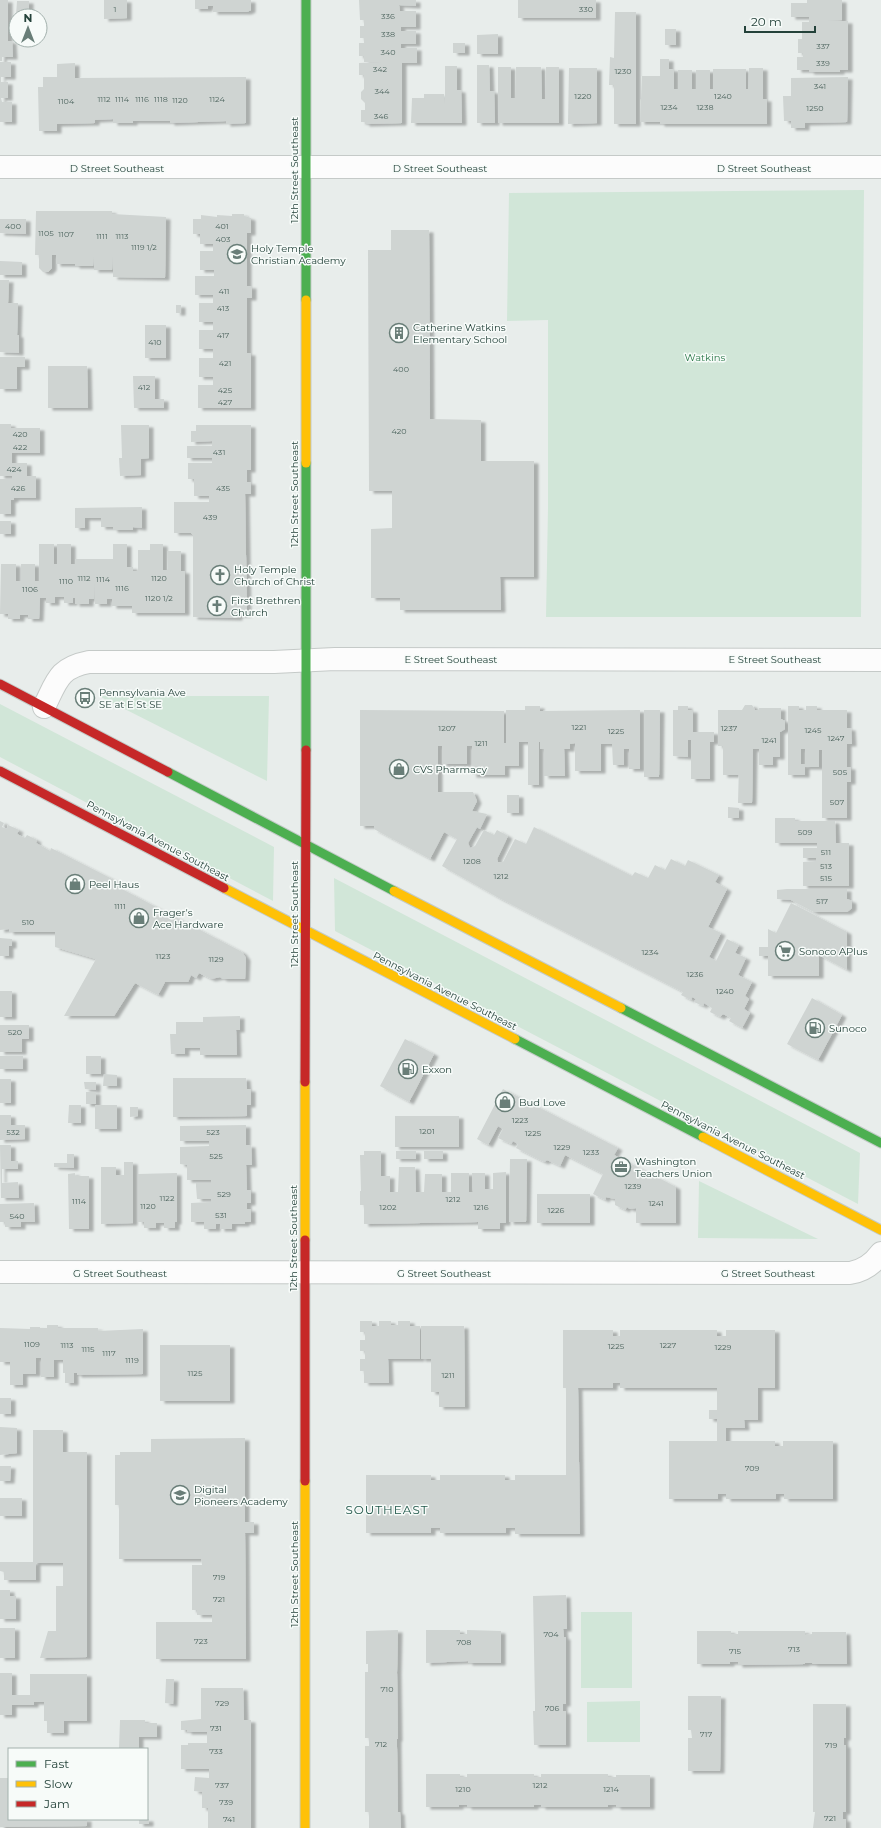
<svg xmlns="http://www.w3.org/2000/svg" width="881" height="1828" viewBox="0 0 881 1828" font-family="Montserrat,sans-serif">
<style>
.green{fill:#d1e6d8}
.building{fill:#cfd4d2;filter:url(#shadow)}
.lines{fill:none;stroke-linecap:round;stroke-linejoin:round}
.street-casing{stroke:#c5cac8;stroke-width:24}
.fast-casing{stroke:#c3cbc8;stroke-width:11}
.slow-casing{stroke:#c3cbc8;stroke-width:11}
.jam-casing{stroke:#c3cbc8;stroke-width:11}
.street{stroke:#fcfcfc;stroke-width:22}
.fast{stroke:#4caf50;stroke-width:9}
.slow{stroke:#ffc107;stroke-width:9}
.jam{stroke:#c62828;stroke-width:9}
.labels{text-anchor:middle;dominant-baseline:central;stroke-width:3;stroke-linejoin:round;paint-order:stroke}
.number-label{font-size:8px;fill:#506761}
.street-label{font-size:10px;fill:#24423a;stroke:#f7fbf9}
.poi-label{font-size:10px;fill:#24423a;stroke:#f7fbf9;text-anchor:start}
.park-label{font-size:10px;fill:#2d7a4b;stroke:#f7fbf9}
.quarter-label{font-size:12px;letter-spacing:1px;fill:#1f5548;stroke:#f7fbf9}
</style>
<defs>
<filter id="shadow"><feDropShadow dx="4.5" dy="2.5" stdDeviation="1" flood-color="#0004"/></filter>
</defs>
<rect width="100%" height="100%" fill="#e8edeb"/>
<g class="green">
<path d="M864,190L861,617H546L548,508V320L507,321L509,193Z"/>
<path d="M99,696H269L267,781Z"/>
<path d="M0,704L274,847L273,901L0,757Z"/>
<path d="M334,878L860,1153L858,1204L335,931Z"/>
<path d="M699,1181L818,1239L698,1238Z"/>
<rect x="581" y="1612" width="51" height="76"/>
<path d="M640,1701V1742H587V1702Z"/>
</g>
<g class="building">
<path d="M0,0H8V41H12L13,57H2V61H0Z"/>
<path d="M104,0H127V18L104,19Z"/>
<path d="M195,0H251V10L247,12H213V6H208V9H195Z"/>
<path d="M359,0H416V6L399,5L400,11H416V27H401V31H416V44H401V48H417V63H402V123L365,124V122H361V110H365V103L361,99V92L364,89V75H359V63L381,62H364V56H359V43H364V38H360V26H364V20H360Z"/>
<rect x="518" y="0" width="78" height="18"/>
<path d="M807,0H842V20L828,21H848V70H840V72H810L809,70H797V57H803V53H798V39H802V22H809V17H791V3H807Z"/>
<path d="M17,1H29V16H16Z"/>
<path d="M615,12H636V124H614V85H609L610,57L614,58Z"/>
<rect x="665" y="29" width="11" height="16"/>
<path d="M498,34V54H477V35Z"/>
<rect x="453" y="43" width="12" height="10"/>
<path d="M660,59H669V69H674V89H678V70H692V89H696V70H710V89H713V69H746V89H748L749,68H763V99H767V124H660V122H640L642,76H660Z"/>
<path d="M0,62H11V77H1V82H8V98H1L2,102H12V122H0Z"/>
<path d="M75,63V78L246,77V123L226,124V121L170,123V121H133V123H113V119L95,120V123L57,124V131H39L38,87H43V77H57V64Z"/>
<path d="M477,65H489L490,91H494L495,123H477Z"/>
<path d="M445,66H457V90H461L462,123H411L412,98H424V94H444L445,104Z"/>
<path d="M498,67H511V98H515L516,67H541L542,99H545L546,67H559V123H498Z"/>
<path d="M569,68H597V123L568,124Z"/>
<path d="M848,77L847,122L805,123V128H791V121H784L783,96H791V78Z"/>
<path d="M36,211H112V214L166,217L165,278L113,277V257L112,270H94V257L93,266H75V264H56V255H52V268L48,272H43L39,268V255H35Z"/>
<path d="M232,214H244V216L251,218V233H247V286H252V298H247V353H251V408H198V385H213V377H199V358H213V349H199V330H213V322H199V303H213V295H195V276H214V270H200V251H213V244H200V234H193V219H201V215L217,217V215L232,216Z"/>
<path d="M0,219H26V234L0,233Z"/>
<path d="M391,230H429L430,419L481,420V461H534V577H500L501,610H400V598H371V529L392,528V491H369L368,250H391Z"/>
<path d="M0,261L22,262V275H0Z"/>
<path d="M0,280H9L8,303H18L17,335H19V353L0,352Z"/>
<rect x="176" y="305" width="5" height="8"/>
<rect x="145" y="325" width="21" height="33"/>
<path d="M0,357H25V367H17V389H0Z"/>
<path d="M48,366H87L88,408H48Z"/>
<path d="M133,376H155V399H164V408H134Z"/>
<path d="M0,424H11V428H40V453H12V463H27V476H36V498H14V500H11V514H0V479H12V476H0Z"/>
<path d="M121,425H149V458L141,459V475L120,476L119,458H122Z"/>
<path d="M196,425H251V470H247V482H251V494H245L247,615H238V618L193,617V535L191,533H174V502H209V496H194V479H188V463H212V458H187V446H212V441L191,442V431H196Z"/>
<path d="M142,507V528L133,527V530H113V527H101V518H85V528H75V508Z"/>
<rect x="0" y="521" width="11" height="13"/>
<path d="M39,544H54V564H57V544H71V564H75V559H113V544H127V567H133V571H138V550H150V544H163V570H168L167,551H181V571H185V613H132V606H112V599H107V604H95L94,583V599H89V604H75V598H73V603H64V597H55V603H46V598H40L39,619H28V615H20V619H8V614H0L1,564H16V581H21V564H35V581H39Z"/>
<path d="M745,705H752L755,710H759V708H781V719L785,721V729L780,732V757H773V765H759V749H753L752,803H738L739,764V775H723V746H718V710H742Z"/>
<path d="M525,706H540V711L640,710V769H629V749H624V765H613L612,744H601V771H575V743L570,744V749H564L565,776H544V749H540V742H539V785H528V742H519V766H505V775H472V746H467V764H442V746H438V792H473L477,801L472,811L487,814L480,829L477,827L468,843L470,848L475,846L484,830L494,835L497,830L508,836L497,859L498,862H503L515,839L526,844L534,827L632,876L635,872L648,878L655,865L665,870L671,859L685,866L688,860L719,875L715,882L727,889L708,927L721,933L709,957L716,961L727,939L739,945L735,953L746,958L738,975L752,982L745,996L749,999L744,1009L750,1013L742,1028L729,1021L731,1018L723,1014L720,1017L710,1012L712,1008L709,1006L704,1003L703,1006L694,1002L696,999L692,997L691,1000L681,995L683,992L677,989L499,898L442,866L457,839L444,832L430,859L374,829V826H360V710L504,711V743H506V710H525Z"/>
<path d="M678,706H688V710H693V732H714V742H710V779H691V740H688V757L673,756V710H678Z"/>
<path d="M788,706H799V710H806V706H817V710H847V728H851L852,744H847V767H851V782H847V818H822V750H819V767H805V749H801V764H805V775H788Z"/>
<path d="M644,710H660L659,777H644Z"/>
<rect x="507" y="795" width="12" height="18"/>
<path d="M728,807L739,808V818H728Z"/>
<path d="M775,818H795V821H835L836,843H849V886H803V862L816,861V858H803V848H817V843H775Z"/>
<path d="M0,821L4,823L2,827L7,829L8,825L19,830L17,834L25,838L27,835L37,840L36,843L50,851L51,848L118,882L116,886L242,952L246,958L245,979H223L220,977L211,979L199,973L196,978L191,975L188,982H165L158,995L135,983L114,1016H64L96,959L55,947V932H9V929L0,930Z"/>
<path d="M787,889H847V899L852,901V908L847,912H814L791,900L777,899V890Z"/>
<path d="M791,903L847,932V970L819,955V976H768V956H759V947H768V929L776,933Z"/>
<path d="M0,938L12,939V946H9V956H0Z"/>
<rect x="0" y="991" width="12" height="26"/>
<path d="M812,998L842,1015L818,1060L787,1044Z"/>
<path d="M240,1016V1030H236L237,1055H200V1048H185V1054H171L170,1034H176V1022H203V1017Z"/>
<path d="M0,1025H29V1039H22V1052H0Z"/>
<path d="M405,1039L434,1054L409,1102L380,1086Z"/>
<rect x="0" y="1056" width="23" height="13"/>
<rect x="86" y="1056" width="15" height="18"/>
<path d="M104,1074L117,1075V1086H103Z"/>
<path d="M173,1078H246L247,1089H251V1105H247V1116L173,1117Z"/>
<rect x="0" y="1079" width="11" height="24"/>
<path d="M84,1082H96V1090L85,1089Z"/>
<path d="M503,1089L618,1148L614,1155L676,1187V1223H636V1208L630,1209L627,1207L625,1210L615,1205V1199L606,1197L605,1200L593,1194L603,1174L565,1155L560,1166L547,1160L544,1162L516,1148L518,1144L513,1141L511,1144L498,1138L503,1129L498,1126L488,1145L477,1139Z"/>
<rect x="86" y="1092" width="10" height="12"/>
<path d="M69,1105H81V1123H68Z"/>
<rect x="95" y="1105" width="22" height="24"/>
<path d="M130,1107H138V1116L130,1117Z"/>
<path d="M0,1115H11V1125H25V1139L0,1140Z"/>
<rect x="395" y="1116" width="64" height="31"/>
<path d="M246,1125V1145H251L252,1165H246L247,1190H251V1203H247V1209H251V1222H245V1224H232V1229H220V1224H216V1229H204V1222H191V1203L211,1202V1199H197L196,1186V1183H211V1180H187V1165L180,1164V1147L209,1146V1141H180V1126Z"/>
<path d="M0,1145H11V1161H18V1169H2V1183L18,1182L19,1198H1Z"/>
<path d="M364,1151H381V1176H390V1192H398L399,1167H415L416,1192H424L425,1174H442V1192H451V1173H469V1192H473L472,1173H485V1189H493V1173L506,1172V1223H500V1229H478V1222L364,1224V1205H360V1191H361L360,1155H364Z"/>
<rect x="396" y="1151" width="20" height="8"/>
<rect x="424" y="1151" width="19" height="8"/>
<path d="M67,1154H74V1168L54,1167V1163H67Z"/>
<path d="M510,1159H527L526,1222H509Z"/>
<path d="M124,1162H133V1223L101,1224V1167H116V1175H124Z"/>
<path d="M75,1173V1176H89V1229H69L68,1174Z"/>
<path d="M177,1173V1222H175V1228H164V1223H156V1228H144V1222H138V1174Z"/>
<rect x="537" y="1194" width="53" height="29"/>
<path d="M34,1203L35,1222H21V1227H5V1222H0V1204Z"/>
<path d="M360,1321H372V1326H379V1321H391V1325H398V1321H410V1326H420V1359H388L389,1383H364V1371H360V1359H365V1351H360V1340H365V1332H360Z"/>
<path d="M47,1325H58V1328H98V1331L143,1329V1374L77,1375V1373H74V1383H65V1373H63V1360H54V1377H41V1358H36V1374H23V1385H10V1362H0V1328L30,1329V1327H40V1328H47Z"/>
<path d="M421,1326H464L465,1407H439V1392H431V1359H421Z"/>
<path d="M563,1330H613V1336H620V1330H717V1336H726V1330H775V1388H758V1420H744L745,1428H726V1441H775V1446H783V1441H833V1499H784V1494H776V1499H726V1494H718V1499H669V1441H717V1419H709V1410H717V1388H620V1383H613V1388H578L580,1534H515V1528H506V1533H440V1528H431V1533H366V1475H431V1480H440V1475H505V1480H515V1475H566V1388H563Z"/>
<rect x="160" y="1345" width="70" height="56"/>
<rect x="0" y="1398" width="11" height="16"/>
<path d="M0,1427L17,1428V1453L0,1455Z"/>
<path d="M33,1430H63V1452H87V1657L40,1658L48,1631H56V1586H63V1563H36V1580H4V1572L0,1571V1562H33Z"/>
<path d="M245,1438V1522H254V1533H245L246,1659H156V1622H212V1615H197V1610H192V1565H202L201,1559H119V1505H115V1455H120V1452H151V1439Z"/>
<path d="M0,1466H11L10,1481H0Z"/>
<rect x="0" y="1498" width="22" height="18"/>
<path d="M0,1590H10V1596H16V1619H0Z"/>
<path d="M566,1595L567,1629H563L564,1637H566V1704H563V1711H566V1745H534L533,1711H535V1704L533,1596Z"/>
<rect x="0" y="1628" width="15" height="30"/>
<path d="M398,1630L397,1672L398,1739H397V1747L398,1812H400L401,1828H369V1812H365V1746H369V1738H365V1672H368V1664H366V1631Z"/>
<path d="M426,1630H460V1634H467V1630L501,1631V1663H468V1661L426,1663Z"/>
<path d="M697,1631H731V1634H738V1631H805V1635L812,1634V1632H846L847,1664H813L812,1663H805V1664L738,1665V1662H730V1664H697Z"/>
<path d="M0,1673H12V1695H30V1674H87V1721H64V1733H47V1721H44V1702H34V1705H12V1715H0Z"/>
<path d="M166,1679H174L173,1704L165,1703Z"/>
<path d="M201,1688H243L244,1720H251V1828H208V1808H202V1792L194,1791L195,1777L209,1778V1769H181V1745H188V1743H207V1732H187V1730H181V1721L201,1719Z"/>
<path d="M688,1696H721L720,1771H688V1738H692L691,1730H688Z"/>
<path d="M813,1704H846V1738H844V1745H846V1812H843V1819H846V1828H813L815,1812H813Z"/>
<path d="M120,1720H145V1723H157V1737H139V1749H119Z"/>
<path d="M426,1774H460V1777H467V1774H534V1777H541V1774H608V1777H616V1775H650V1807H616V1805H608V1807H541V1805H534V1807H467V1805H459V1807H426Z"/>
<path d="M0,1778H9V1819H87V1826L0,1827Z"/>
<rect x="139" y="1819" width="10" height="5"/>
</g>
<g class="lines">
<g class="street-casing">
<g id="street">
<path d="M0,167H881"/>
<path d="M44,707C57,681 58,668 89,662H274L335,659L881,660"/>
<path d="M0,1272L850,1273C863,1271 873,1264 881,1253"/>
</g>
</g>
<g class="fast-casing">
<g id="fast">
<path d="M306,300V0"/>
<path d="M306,750V463"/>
<path d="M168,772L394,891"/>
<path d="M621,1008L881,1143"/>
<path d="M515,1039L703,1137"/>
</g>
</g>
<g class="slow-casing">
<g id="slow">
<path d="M306,463V300"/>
<path d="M224,888L515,1039"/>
<path d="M394,891L621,1008"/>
<path d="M703,1137L881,1230"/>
<path d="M305,1240V1082"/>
<path d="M305,1828V1481"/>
</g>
</g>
<g class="jam-casing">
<g id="jam">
<path d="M0,684L168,772"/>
<path d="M0,771L224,888"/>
<path d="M305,1082L306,750"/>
<path d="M305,1481V1240"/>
</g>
</g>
<use href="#street" class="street"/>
<use href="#fast" class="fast"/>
<use href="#slow" class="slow"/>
<use href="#jam" class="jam"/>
</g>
<defs>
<g id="school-ring" transform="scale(1)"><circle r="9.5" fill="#f7fbf9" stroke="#697e78" stroke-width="1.5"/><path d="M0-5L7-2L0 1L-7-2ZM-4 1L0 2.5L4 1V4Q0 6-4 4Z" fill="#697e78"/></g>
<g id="building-ring" transform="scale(1)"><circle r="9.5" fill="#f7fbf9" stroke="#697e78" stroke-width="1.5"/><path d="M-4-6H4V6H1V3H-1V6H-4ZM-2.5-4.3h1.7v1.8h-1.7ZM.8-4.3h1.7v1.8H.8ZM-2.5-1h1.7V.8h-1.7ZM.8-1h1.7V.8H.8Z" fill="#697e78"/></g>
<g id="church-ring" transform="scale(1)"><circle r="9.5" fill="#f7fbf9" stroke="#697e78" stroke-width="1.5"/><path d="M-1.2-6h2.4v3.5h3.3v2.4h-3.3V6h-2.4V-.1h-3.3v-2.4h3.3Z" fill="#697e78"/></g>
<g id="bus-ring" transform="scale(1)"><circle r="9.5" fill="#f7fbf9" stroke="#697e78" stroke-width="1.5"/><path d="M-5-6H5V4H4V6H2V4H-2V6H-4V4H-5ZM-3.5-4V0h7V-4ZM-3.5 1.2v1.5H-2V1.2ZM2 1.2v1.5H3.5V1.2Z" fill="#697e78"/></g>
<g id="shop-ring" transform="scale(1)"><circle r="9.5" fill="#f7fbf9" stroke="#697e78" stroke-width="1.5"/><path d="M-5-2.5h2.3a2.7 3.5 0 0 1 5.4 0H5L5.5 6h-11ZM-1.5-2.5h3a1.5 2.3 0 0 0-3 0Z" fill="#697e78"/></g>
<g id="supermarket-ring" transform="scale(1)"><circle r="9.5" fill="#f7fbf9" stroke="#697e78" stroke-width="1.5"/><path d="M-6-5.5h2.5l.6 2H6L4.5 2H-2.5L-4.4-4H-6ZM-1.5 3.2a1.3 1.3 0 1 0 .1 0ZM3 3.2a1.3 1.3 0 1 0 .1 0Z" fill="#697e78"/></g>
<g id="fuel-ring" transform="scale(1)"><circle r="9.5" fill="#f7fbf9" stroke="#697e78" stroke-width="1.5"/><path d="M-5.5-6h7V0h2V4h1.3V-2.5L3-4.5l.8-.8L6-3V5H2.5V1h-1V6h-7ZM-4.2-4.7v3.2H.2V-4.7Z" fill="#697e78"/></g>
<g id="office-ring" transform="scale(1)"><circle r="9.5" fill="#f7fbf9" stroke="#697e78" stroke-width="1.5"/><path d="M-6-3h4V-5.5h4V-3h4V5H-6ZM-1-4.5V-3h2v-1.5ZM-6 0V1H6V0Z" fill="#697e78"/></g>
</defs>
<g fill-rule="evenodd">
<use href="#school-ring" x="237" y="254"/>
<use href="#building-ring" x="399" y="333"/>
<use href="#church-ring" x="220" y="575"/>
<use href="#church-ring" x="217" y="606"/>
<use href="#bus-ring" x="85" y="698"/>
<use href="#shop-ring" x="399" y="769"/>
<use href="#shop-ring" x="75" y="884"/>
<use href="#shop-ring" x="139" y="918"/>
<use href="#supermarket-ring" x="785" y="951"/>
<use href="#fuel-ring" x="815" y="1028"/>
<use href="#fuel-ring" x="408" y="1069"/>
<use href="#shop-ring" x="505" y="1102"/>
<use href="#office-ring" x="621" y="1167"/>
<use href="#school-ring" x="180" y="1495"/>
</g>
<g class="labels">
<g class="number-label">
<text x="115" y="9">1</text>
<text x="586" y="9">330</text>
<text x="388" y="16">336</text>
<text x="388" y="34">338</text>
<text x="823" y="46">337</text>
<text x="388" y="52">340</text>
<text x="823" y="63">339</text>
<text x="380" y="69">342</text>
<text x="623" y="71">1230</text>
<text x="820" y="86">341</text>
<text x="382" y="91">344</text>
<text x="583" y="96">1220</text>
<text x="723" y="96">1240</text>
<text x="104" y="99">1112</text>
<text x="122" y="99">1114</text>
<text x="142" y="99">1116</text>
<text x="161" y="99">1118</text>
<text x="217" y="99">1124</text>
<text x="180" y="100">1120</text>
<text x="66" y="101">1104</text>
<text x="669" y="107">1234</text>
<text x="705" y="107">1238</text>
<text x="815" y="108">1250</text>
<text x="381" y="116">346</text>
<text x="13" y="226">400</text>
<text x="222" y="226">401</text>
<text x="46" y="233">1105</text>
<text x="66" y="234">1107</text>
<text x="102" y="236">1111</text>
<text x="122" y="236">1113</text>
<text x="223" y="239">403</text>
<text x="144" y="247">1119 1/2</text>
<text x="224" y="291">411</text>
<text x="223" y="308">413</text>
<text x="223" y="335">417</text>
<text x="155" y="342">410</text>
<text x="225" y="363">421</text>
<text x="401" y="369">400</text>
<text x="144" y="387">412</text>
<text x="225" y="390">425</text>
<text x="225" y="402">427</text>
<text x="399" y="431">420</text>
<text x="20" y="434">420</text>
<text x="20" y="447">422</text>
<text x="219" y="452">431</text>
<text x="14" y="469">424</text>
<text x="18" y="488">426</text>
<text x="223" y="488">435</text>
<text x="210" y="517">439</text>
<text x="84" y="578">1112</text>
<text x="159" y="578">1120</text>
<text x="103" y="579">1114</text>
<text x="66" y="581">1110</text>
<text x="122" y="588">1116</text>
<text x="30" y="589">1106</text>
<text x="159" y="598">1120 1/2</text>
<text x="579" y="727">1221</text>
<text x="447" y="728">1207</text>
<text x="729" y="728">1237</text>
<text x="813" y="730">1245</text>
<text x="616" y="731">1225</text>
<text x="836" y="738">1247</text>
<text x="769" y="740">1241</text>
<text x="481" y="743">1211</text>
<text x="840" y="772">505</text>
<text x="837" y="802">507</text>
<text x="805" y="832">509</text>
<text x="826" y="852">511</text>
<text x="472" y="861">1208</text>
<text x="826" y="866">513</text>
<text x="501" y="876">1212</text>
<text x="826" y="878">515</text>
<text x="822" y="901">517</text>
<text x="120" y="906">1111</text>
<text x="28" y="922">510</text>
<text x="650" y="952">1234</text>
<text x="163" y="956">1123</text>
<text x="216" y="959">1129</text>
<text x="695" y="974">1236</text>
<text x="725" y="991">1240</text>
<text x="15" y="1032">520</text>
<text x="520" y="1120">1223</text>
<text x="427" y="1131">1201</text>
<text x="13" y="1132">532</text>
<text x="213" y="1132">523</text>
<text x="533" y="1133">1225</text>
<text x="562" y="1147">1229</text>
<text x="591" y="1152">1233</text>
<text x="216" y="1156">525</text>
<text x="633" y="1186">1239</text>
<text x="224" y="1194">529</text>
<text x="167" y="1198">1122</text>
<text x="453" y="1199">1212</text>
<text x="79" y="1201">1114</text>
<text x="656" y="1203">1241</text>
<text x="148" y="1206">1120</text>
<text x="388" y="1207">1202</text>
<text x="481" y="1207">1216</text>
<text x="556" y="1210">1226</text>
<text x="221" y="1215">531</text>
<text x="17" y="1216">540</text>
<text x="32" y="1344">1109</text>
<text x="67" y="1345">1113</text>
<text x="668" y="1345">1227</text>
<text x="616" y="1346">1225</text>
<text x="723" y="1347">1229</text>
<text x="88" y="1349">1115</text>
<text x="109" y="1353">1117</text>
<text x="132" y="1360">1119</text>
<text x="195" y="1373">1125</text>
<text x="448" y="1375">1211</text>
<text x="752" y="1468">709</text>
<text x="219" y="1577">719</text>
<text x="219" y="1599">721</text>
<text x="551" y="1634">704</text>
<text x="201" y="1641">723</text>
<text x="464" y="1642">708</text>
<text x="794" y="1649">713</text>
<text x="735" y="1651">715</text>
<text x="387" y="1689">710</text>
<text x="222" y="1703">729</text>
<text x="552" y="1708">706</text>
<text x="216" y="1728">731</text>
<text x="706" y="1734">717</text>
<text x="381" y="1744">712</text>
<text x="831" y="1745">719</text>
<text x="216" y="1751">733</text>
<text x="222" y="1785">737</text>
<text x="540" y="1785">1212</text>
<text x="463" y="1789">1210</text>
<text x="611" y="1789">1214</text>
<text x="226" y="1802">739</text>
<text x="830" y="1818">721</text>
<text x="229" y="1819">741</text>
</g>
<g class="street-label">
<text x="117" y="168">D Street Southeast</text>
<text x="440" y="168">D Street Southeast</text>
<text x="764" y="168">D Street Southeast</text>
<text transform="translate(294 170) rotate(-90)">12th Street Southeast</text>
<text transform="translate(294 494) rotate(-90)">12th Street Southeast</text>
<text x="451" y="659">E Street Southeast</text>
<text x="775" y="659">E Street Southeast</text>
<text transform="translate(158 841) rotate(28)">Pennsylvania Avenue Southeast</text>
<text transform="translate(294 914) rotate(-90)">12th Street Southeast</text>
<text transform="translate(445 991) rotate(27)">Pennsylvania Avenue Southeast</text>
<text transform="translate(733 1140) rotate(27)">Pennsylvania Avenue Southeast</text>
<text transform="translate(293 1238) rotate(-90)">12th Street Southeast</text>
<text x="120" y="1273">G Street Southeast</text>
<text x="444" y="1273">G Street Southeast</text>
<text x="768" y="1273">G Street Southeast</text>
<text transform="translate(294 1574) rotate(-90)">12th Street Southeast</text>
</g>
<g class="poi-label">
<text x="251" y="248">Holy Temple<tspan x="251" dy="12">Christian Academy</tspan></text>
<text x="413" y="327">Catherine Watkins<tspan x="413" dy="12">Elementary School</tspan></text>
<text x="234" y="569">Holy Temple<tspan x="234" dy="12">Church of Christ</tspan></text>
<text x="231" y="600">First Brethren<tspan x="231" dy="12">Church</tspan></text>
<text x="99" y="692">Pennsylvania Ave<tspan x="99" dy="12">SE at E St SE</tspan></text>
<text x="413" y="769">CVS Pharmacy</text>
<text x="89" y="884">Peel Haus</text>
<text x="153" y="912">Frager's<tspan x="153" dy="12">Ace Hardware</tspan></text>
<text x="799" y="951">Sonoco APlus</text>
<text x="829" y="1028">Sunoco</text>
<text x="422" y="1069">Exxon</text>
<text x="519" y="1102">Bud Love</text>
<text x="635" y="1161">Washington<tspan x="635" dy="12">Teachers Union</tspan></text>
<text x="194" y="1489">Digital<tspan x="194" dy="12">Pioneers Academy</tspan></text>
</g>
<g class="park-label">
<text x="705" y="357">Watkins</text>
</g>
<g class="quarter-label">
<text x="387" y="1509">SOUTHEAST</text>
</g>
</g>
<rect x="8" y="1748" width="140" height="72" fill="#f7fbf9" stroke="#a3b1ad"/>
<rect x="16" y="1761" width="20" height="6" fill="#4caf50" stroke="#a3b1ad"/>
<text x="44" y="1768" font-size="12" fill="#24423a">Fast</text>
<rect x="16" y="1781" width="20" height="6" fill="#ffc107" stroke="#a3b1ad"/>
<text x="44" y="1788" font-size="12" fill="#24423a">Slow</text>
<rect x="16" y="1801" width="20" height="6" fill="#c62828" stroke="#a3b1ad"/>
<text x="44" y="1808" font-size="12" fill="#24423a">Jam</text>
<g transform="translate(28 28)"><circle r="19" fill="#f7fbf9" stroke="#a3b1ad"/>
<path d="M0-3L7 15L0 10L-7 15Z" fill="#697e78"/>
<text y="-6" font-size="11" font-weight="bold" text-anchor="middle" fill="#24423a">N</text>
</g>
<path d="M745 26v6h70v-6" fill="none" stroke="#24423a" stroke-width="2"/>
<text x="751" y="26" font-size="12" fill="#24423a" stroke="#f7fbf9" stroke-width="3" paint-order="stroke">20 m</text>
</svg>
